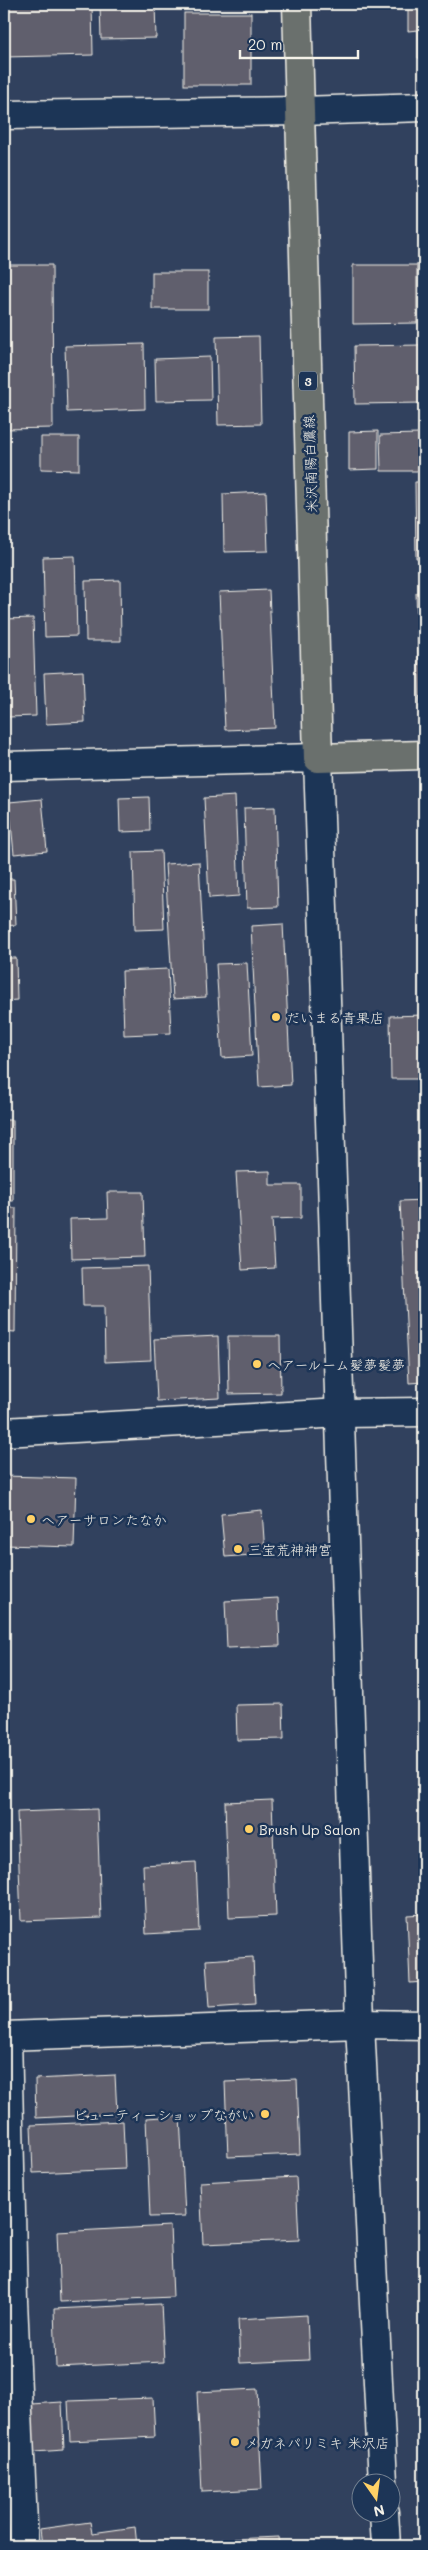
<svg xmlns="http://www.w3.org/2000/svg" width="428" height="2550" viewBox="0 0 428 2550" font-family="Mali,'Klee One',sans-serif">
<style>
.building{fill:#615e6d;stroke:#f4f1e8}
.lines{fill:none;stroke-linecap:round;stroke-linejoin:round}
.street-casing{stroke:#f4f1e8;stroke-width:31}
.secondary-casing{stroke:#f4f1e8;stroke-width:31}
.primary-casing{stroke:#f4f1e8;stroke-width:31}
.street{stroke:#1d3557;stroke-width:28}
.secondary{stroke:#1d3557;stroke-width:28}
.primary{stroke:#6a706d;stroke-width:28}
.poi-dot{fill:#ffd166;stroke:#1d3557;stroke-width:2}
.labels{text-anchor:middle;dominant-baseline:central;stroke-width:5;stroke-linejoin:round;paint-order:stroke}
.shield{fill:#1d3557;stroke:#b4b9bc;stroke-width:1}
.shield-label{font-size:12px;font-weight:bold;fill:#f4f1e8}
.street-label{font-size:14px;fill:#f4f1e8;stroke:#1d3557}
.poi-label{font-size:14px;fill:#f4f1e8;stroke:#1d3557;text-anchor:start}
</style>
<rect width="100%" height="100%" fill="#31415e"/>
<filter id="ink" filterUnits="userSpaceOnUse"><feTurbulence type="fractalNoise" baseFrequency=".02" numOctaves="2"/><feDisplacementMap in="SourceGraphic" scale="10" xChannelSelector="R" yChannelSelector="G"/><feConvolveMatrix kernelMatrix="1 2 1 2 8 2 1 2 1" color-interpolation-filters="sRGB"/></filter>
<g filter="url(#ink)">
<g class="building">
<path d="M4,4H92L93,55L4,57Z"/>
<path d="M100,4H155L156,38L101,39Z"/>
<path d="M408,4H424V58H418V30L408,31Z"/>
<rect x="184" y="13" width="67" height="72"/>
<path d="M4,265H52L53,428L4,429Z"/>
<path d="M353,265H417V323L353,324Z"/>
<rect x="152" y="272" width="56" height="37"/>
<path d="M259,336L261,424L218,425L216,337Z"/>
<path d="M144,344L145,409L67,412L65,346Z"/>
<path d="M423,345V403L355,404L354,346Z"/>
<path d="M210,357L211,400L156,401L155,359Z"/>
<path d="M378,431V469L349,470V432Z"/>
<path d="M419,434V471H381L380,435Z"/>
<path d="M41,437H79V470L41,469Z"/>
<path d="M415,482H424V558H416Z"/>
<path d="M266,492L268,551L224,552L223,494Z"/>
<path d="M75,556L77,636L45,637L43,557Z"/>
<path d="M120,580L121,641H86L85,581Z"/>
<path d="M269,590L275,728L225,730L219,592Z"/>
<path d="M424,592V714H420L416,593Z"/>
<path d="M33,618L36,716L8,717L4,619Z"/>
<path d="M83,671L85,722L46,724L44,673Z"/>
<path d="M235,796L239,896L209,898L204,798Z"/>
<path d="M149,797L150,831L120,832L119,798Z"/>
<path d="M42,799L47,851L14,854L9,802Z"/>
<path d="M275,807L278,907L247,908L244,808Z"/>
<path d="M161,851L164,929L135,930L133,852Z"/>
<path d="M199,862L206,997L173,999L165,864Z"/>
<path d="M4,879H14L16,925L4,926Z"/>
<path d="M283,924L291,1085L259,1087L251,926Z"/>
<path d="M4,958H16L17,1000L4,1001Z"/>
<path d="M247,963L252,1056L222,1058L216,964Z"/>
<path d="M168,969L171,1033L124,1035L122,971Z"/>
<path d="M424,1015V1079H391L390,1016Z"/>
<rect x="4" y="1120" width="9" height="81"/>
<path d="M270,1171V1185H301V1218L272,1219L275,1268L242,1270L236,1172Z"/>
<path d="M107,1192H143L145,1257L71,1259L70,1219L108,1218Z"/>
<path d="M424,1200V1382L409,1383L400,1201Z"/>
<path d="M4,1208H16L15,1332L4,1331Z"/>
<path d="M148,1266L151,1360L105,1362L104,1306H83L82,1268Z"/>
<path d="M218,1336L220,1398L157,1401L154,1339Z"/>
<path d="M228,1336H280L281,1393L229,1394Z"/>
<path d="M4,1476L76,1478L74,1547L4,1545Z"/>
<path d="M262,1510L265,1554L225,1557L221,1514Z"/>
<path d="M278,1598L280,1646L227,1648L225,1601Z"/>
<path d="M283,1704L284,1739L237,1740L236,1705Z"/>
<path d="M272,1800L276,1916L229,1918L225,1802Z"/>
<path d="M97,1809L101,1918L21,1921L17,1812Z"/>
<path d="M196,1862L199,1931L146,1934L143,1865Z"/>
<path d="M424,1914V1982L410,1983L407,1915Z"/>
<path d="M253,1957L255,2005L209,2008L206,1960Z"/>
<path d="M115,2075L117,2114L36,2118L35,2079Z"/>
<path d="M297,2079L300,2154L228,2157L225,2082Z"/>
<path d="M180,2116L185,2216L150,2217L146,2118Z"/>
<path d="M123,2121L125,2169L33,2173L31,2125Z"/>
<path d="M296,2177L299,2240L203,2244L200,2182Z"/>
<path d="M170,2226L173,2297L60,2302L57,2232Z"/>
<path d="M161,2304L164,2362L56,2367L54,2309Z"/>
<path d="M307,2315L309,2360L240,2363L238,2319Z"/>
<path d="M257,2389L262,2489L202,2492L197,2392Z"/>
<path d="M153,2398L155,2437L70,2441L68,2401Z"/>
<path d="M62,2402L64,2450L34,2452L31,2404Z"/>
<path d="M90,2522L92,2533L135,2527L137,2546H42L40,2529Z"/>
<path d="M279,2537L280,2546H208L207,2540Z"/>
</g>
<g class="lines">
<g class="street-casing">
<g id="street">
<path d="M4,115L301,111L424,107"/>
<path d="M4,2036L360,2024L424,2025"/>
<path d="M7,2036L13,2301L24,2546"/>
</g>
</g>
<g class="secondary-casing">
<g id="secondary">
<path d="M4,766L318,758L360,2024L383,2482"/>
<path d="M4,1432L341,1413L424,1412"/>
<path d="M384,2512L386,2546"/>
</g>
</g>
<g class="primary-casing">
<path id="primary" d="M297,4L318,758L424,755"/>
</g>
<use href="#street" class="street"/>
<use href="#secondary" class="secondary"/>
<use href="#primary" class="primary"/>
</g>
</g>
<g class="poi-dot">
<circle cx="276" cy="1017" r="5"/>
<circle cx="257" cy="1364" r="5"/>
<circle cx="31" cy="1519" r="5"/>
<circle cx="238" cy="1549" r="5"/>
<circle cx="249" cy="1829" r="5"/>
<circle cx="265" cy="2114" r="5"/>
<circle cx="235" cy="2442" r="5"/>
</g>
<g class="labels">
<rect class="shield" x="299" y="371.5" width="18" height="19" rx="4"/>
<g class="shield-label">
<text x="308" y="381">3</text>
</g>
<g class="street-label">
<text transform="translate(310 464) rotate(-92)">米沢南陽白鷹線</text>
</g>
<g class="poi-label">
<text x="286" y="1017">だいまる青果店</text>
<text x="267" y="1364">ヘアールーム髪夢髪夢</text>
<text x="41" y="1519">ヘアーサロンたなか</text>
<text x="248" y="1549">三宝荒神神宮</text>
<text x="259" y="1829">Brush Up Salon</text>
<text x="255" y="2114" text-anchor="end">ビューティーショップながい</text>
<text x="245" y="2442">メガネパリミキ 米沢店</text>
</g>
</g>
<rect width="428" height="2550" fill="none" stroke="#1d3557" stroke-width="20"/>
<rect x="10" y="10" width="408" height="2530" fill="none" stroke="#f4f1e8" stroke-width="2" filter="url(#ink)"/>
<g transform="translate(376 2498) rotate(166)"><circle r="24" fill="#1d3557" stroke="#738091"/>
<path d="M0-4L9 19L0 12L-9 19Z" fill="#ffd166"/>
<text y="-8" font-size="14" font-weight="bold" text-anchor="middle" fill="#f4f1e8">N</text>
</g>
<path d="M240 50v8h118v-8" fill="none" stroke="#f4f1e8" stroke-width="2.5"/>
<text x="248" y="50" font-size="15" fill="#f4f1e8" stroke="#1d3557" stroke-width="4" paint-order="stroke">20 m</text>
</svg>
